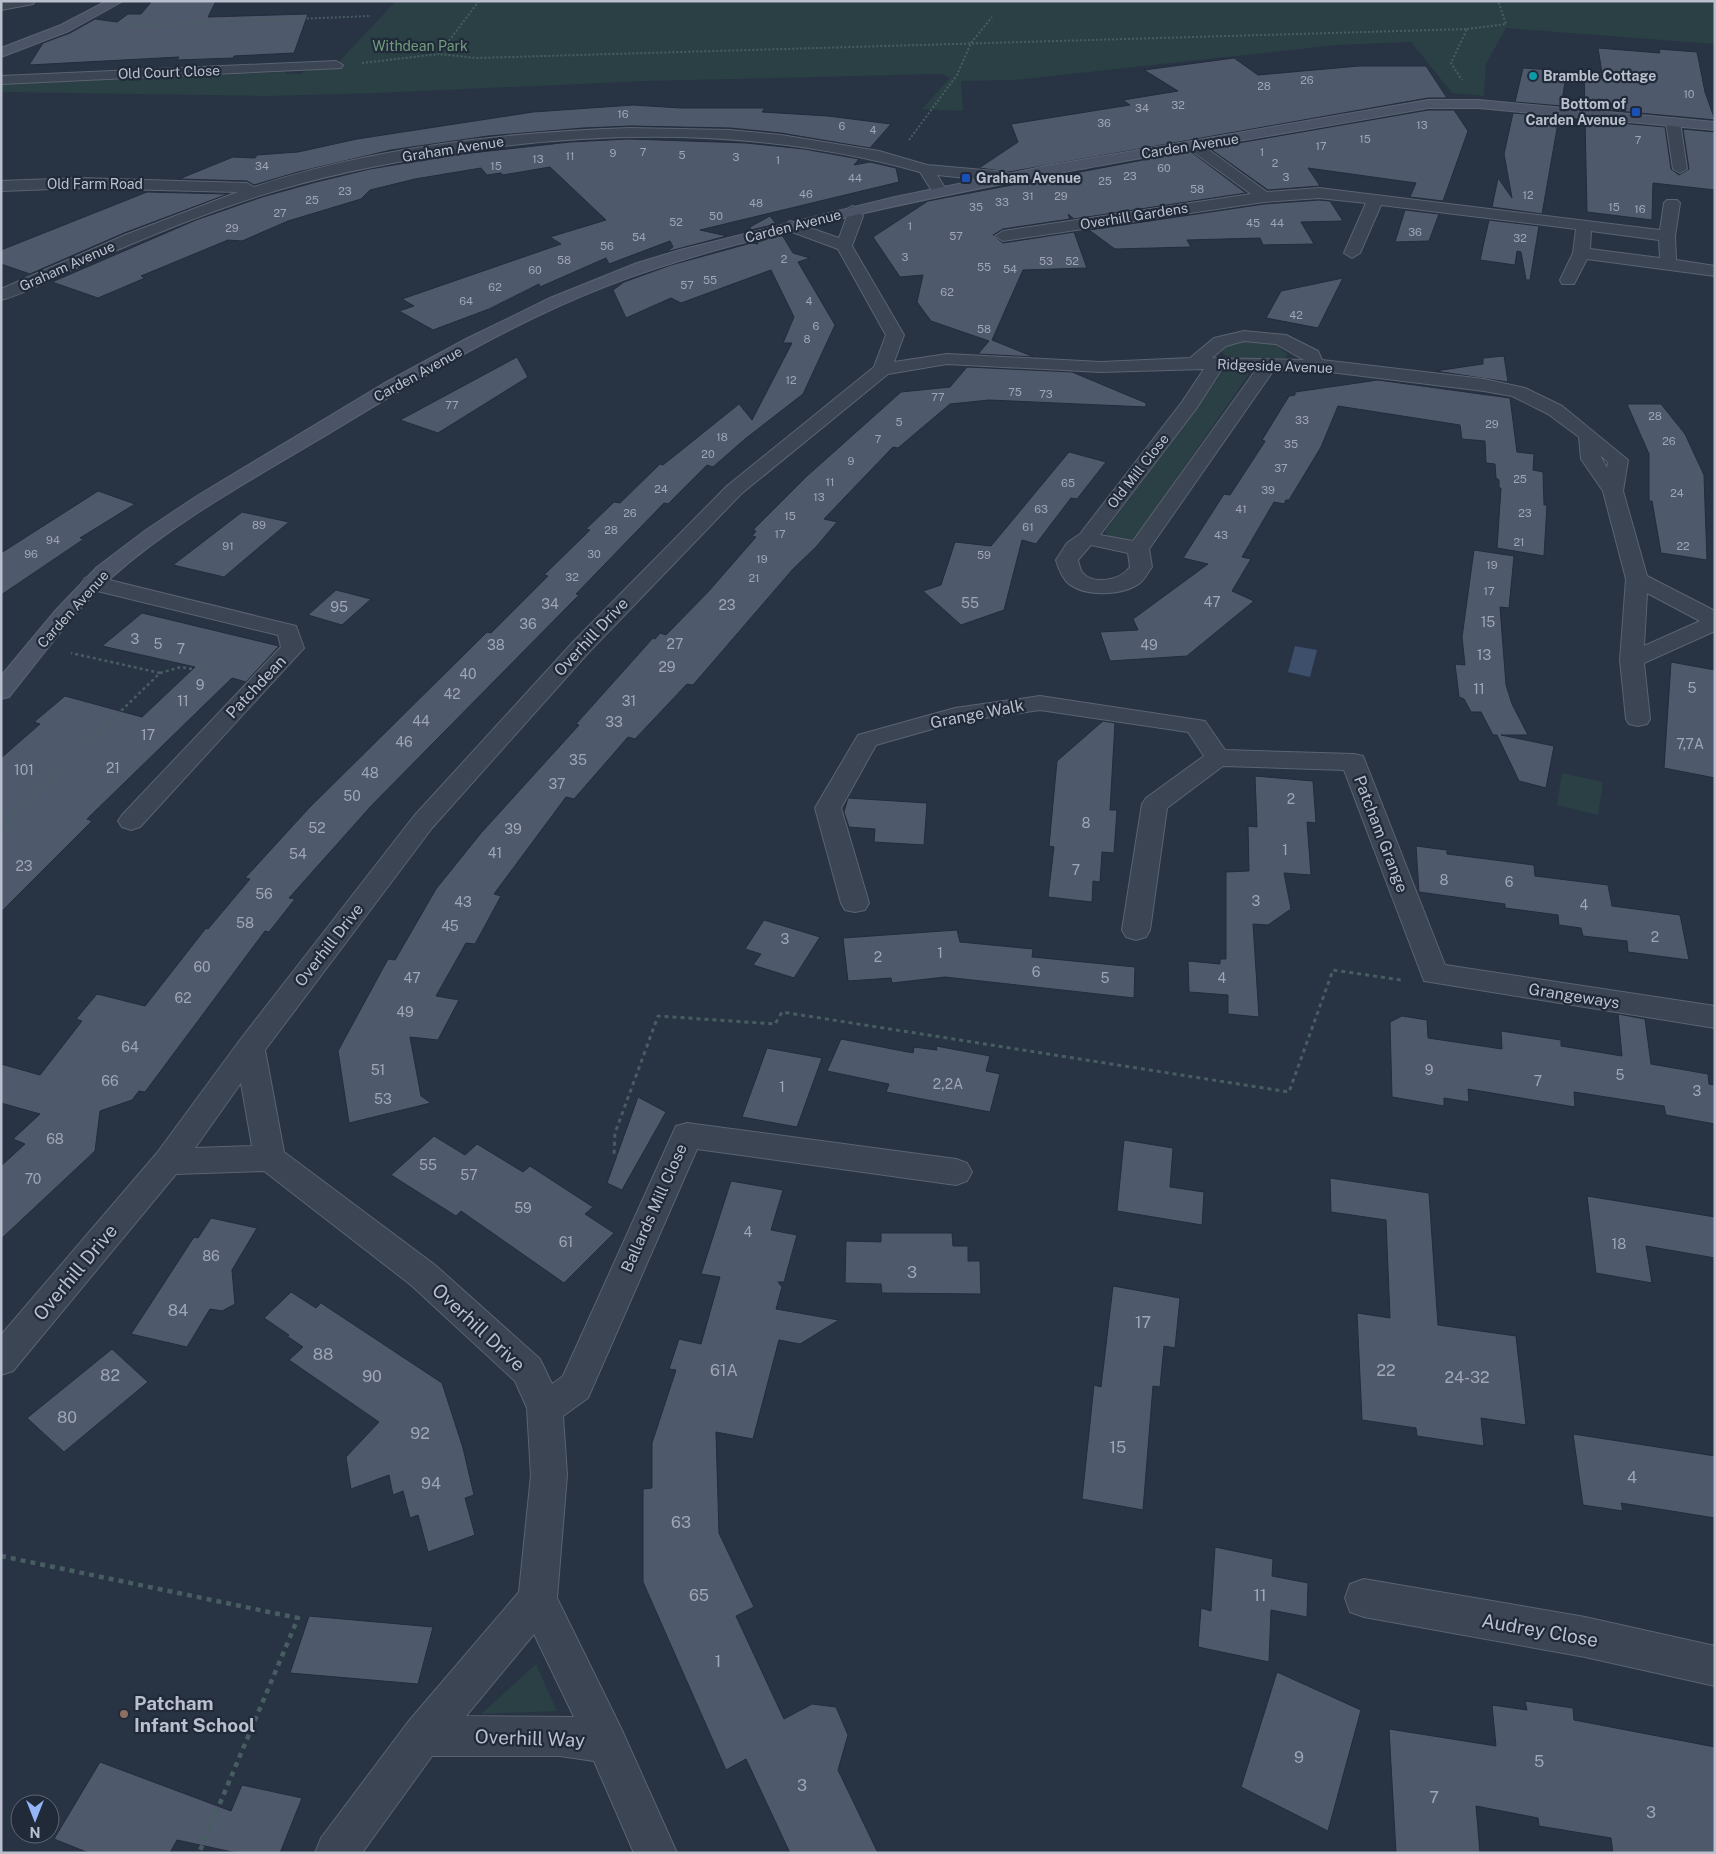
<svg xmlns="http://www.w3.org/2000/svg" width="1716" height="1854" viewBox="0 0 1716 1854" font-family="'Public Sans',sans-serif">
<style>
.green{fill:#2a4044}
.water{fill:#3e4f6c}
.building{fill:#4e596c;stroke:#232c3b}
.lines{fill:none;stroke-linecap:round;stroke-linejoin:round}
.street-casing{stroke:#5b6371;stroke-width:2}
.secondary-casing{stroke:#5b6371;stroke-width:2}
.path-far3{stroke:#485d61;stroke-width:2;stroke-dasharray:2 2;stroke-linecap:butt}
.path-far2{stroke:#485d61;stroke-width:2.5;stroke-dasharray:3 3;stroke-linecap:butt}
.path-far1{stroke:#485d61;stroke-width:3;stroke-dasharray:4 4;stroke-linecap:butt}
.path{stroke:#485d61;stroke-width:4.5;stroke-dasharray:5 5;stroke-linecap:butt}
.street{fill:#3c4553;fill-rule:evenodd}
.secondary{fill:#4a5466;fill-rule:evenodd}
.culture-dot{fill:#0f9aa8;stroke:#212a39;stroke-width:2}
.transit-dot{fill:#1a4fb4;stroke:#212a39;stroke-width:2}
.education-dot{fill:#8d6e63;stroke:#212a39;stroke-width:2}
.labels{text-anchor:middle;dominant-baseline:central;stroke-width:4.5;stroke-linejoin:round;paint-order:stroke}
.far-number-label{font-size:11px;fill:#9fa6b5}
.far-park-label{font-size:14px;fill:#719d7d;stroke:#212a39}
.far-street-label{font-size:14px;fill:#bac0cd;stroke:#212a39}
.far-poi-label{font-size:14px;font-weight:bold;fill:#bac0cd;stroke:#212a39;text-anchor:start}
.number-label{font-size:14px;fill:#9fa6b5}
.street-label{font-size:16px;fill:#bac0cd;stroke:#212a39}
.near-number-label{font-size:16px;fill:#9fa6b5}
.near-street-label{font-size:19px;fill:#bac0cd;stroke:#212a39}
.near-poi-label{font-size:19px;font-weight:bold;fill:#bac0cd;stroke:#212a39;text-anchor:start}
</style>
<rect width="100%" height="100%" fill="#283344"/>
<g class="green">
<path d="M396,1H1715V44L1506,28L1486,64L1484,96L1452,93L1411,42L1337,45L1015,80L961,81L963,111L922,109L950,78L941,74L646,81L376,93L270,96L1,92V84L7,83L285,72L288,74H300L307,70L332,69Z"/>
<path d="M1251,340L1274,343L1288,355L1282,360L1246,359L1223,355L1222,349L1231,344Z"/>
<path d="M1232,369L1245,371L1249,374L1134,539L1126,540L1109,537L1105,532L1223,372Z"/>
<path d="M1562,773L1603,782L1598,815L1557,805Z"/>
<path d="M536,1664L557,1711L481,1714Z"/>
</g>
<path class="water" d="M1295,646L1317,650L1310,677L1288,672Z"/>
<g class="building">
<path d="M152,1H216L208,17L308,14L294,53L234,56L233,58L177,60L179,57L29,65L43,43L70,33L95,19L117,22L128,14H141Z"/>
<path d="M1598,48L1660,53L1659,49L1697,52L1705,92L1715,120L1585,108L1584,72L1602,73Z"/>
<path d="M1234,58L1258,75L1359,66H1426L1447,98H1428L1009,172L979,168L1018,142L1011,124L1130,105L1123,100L1178,91L1144,70Z"/>
<path d="M1523,68L1567,71L1561,106L1515,102Z"/>
<path d="M633,105L681,108H765L762,112L828,116L891,124L870,148L781,133L730,128L630,126L583,128L488,136L391,150L298,172L254,185L247,181L179,179L233,157L255,158L257,155L298,152L357,139L533,112Z"/>
<path d="M1428,110H1454L1468,131L1443,201L1410,197L1416,183L1308,168L1320,186L1268,190L1209,148Z"/>
<path d="M1513,113L1559,117L1542,214L1492,207L1498,178L1512,198L1504,154Z"/>
<path d="M1585,120L1665,127L1671,169L1679,175L1689,169L1683,129L1715,132V190L1653,183L1652,220L1587,212Z"/>
<path d="M629,139L746,143L804,149L859,159L854,165L870,162L896,168L899,182L700,230L727,236L666,252L673,247L670,241L609,264L606,258L540,287L539,284L489,309L433,330L399,311L414,306L402,299L561,244L550,237L606,220L550,167L503,175L501,173L487,175L481,168L415,179L370,190L361,199L288,221L242,241L228,240L141,276L145,278L98,298L52,282L196,220L262,197L316,182L370,169L453,155L570,142Z"/>
<path d="M1190,151L1246,193L1074,219L1068,214L1070,219L1003,229L993,235L1003,243L1074,232L1087,268L1023,270L992,340L1034,357L978,354L989,341L931,321L917,302L923,275L900,277L873,237L928,201Z"/>
<path d="M147,192L228,194L124,233L30,274L1,264V250Z"/>
<path d="M1319,200L1330,201L1343,221L1301,222L1314,244L1263,245L1260,238L1187,240L1191,247L1115,249L1089,230L1264,204Z"/>
<path d="M1405,210L1439,214L1429,241L1395,242Z"/>
<path d="M770,216L776,224L751,230L750,227Z"/>
<path d="M1489,220L1539,226L1530,280H1526L1521,252L1517,251L1515,265L1480,260Z"/>
<path d="M782,235L793,253L810,258L798,262L835,325L803,394L745,439L713,467L707,465L668,504L664,503L576,594L579,595L372,805L289,898L295,899L269,932L265,931L145,1092L139,1091L132,1100L100,1111L95,1151L1,1239V1166L25,1144L13,1139L40,1114L1,1103V1064L40,1075L82,1021L76,1019L97,994L145,1006L206,928L208,929L250,879L245,878L309,808L487,632L491,633L548,576L544,575L590,530L586,529L614,502L620,503L660,464L663,465L739,404L752,420L792,343H783L794,317L771,270L681,303L671,298L626,318L613,290L624,282L671,265L751,243L758,244L757,241Z"/>
<path d="M1343,278L1318,328L1266,318L1281,291Z"/>
<path d="M1504,356L1508,382L1435,371L1483,364V358Z"/>
<path d="M517,357L528,377L438,433L400,420Z"/>
<path d="M967,367L1072,372L1146,403V407L989,400L950,404L898,448L893,447L824,519L837,522L816,547L793,569L693,685L687,684L635,739L628,737L574,799L566,797L494,894L501,896L475,944L466,943L436,996L459,1000L438,1040L410,1037L421,1096L431,1103L349,1123L338,1051L388,959L395,960L436,889L481,833L579,725L576,724L653,638L655,639L660,633L666,635L708,592L756,537L752,536L756,531L753,530L807,476L901,392L950,387Z"/>
<path d="M1378,380L1510,398L1517,452L1534,454L1533,470L1543,472L1544,505H1547L1544,556L1497,548L1501,488H1499V480L1496,478L1495,464L1486,463L1485,441L1462,439L1460,425L1338,406L1321,447L1289,500H1286L1284,504L1274,502L1242,557L1251,559L1232,591L1254,601L1187,656L1110,661L1100,632L1138,630L1133,619L1208,564L1183,558L1224,494L1230,495L1264,443L1265,441L1262,440L1289,396L1295,395V392Z"/>
<path d="M1627,404H1661L1685,434L1704,475L1707,560L1661,553L1652,501H1649V454Z"/>
<path d="M1069,452L1106,462L1077,499L1071,498L1036,544L1022,540L1004,610L961,625L923,591L941,585L955,542L991,546Z"/>
<path d="M98,491L135,504L80,538L84,539L1,595V553Z"/>
<path d="M242,512L289,522L224,577L173,565Z"/>
<path d="M1474,550L1514,556L1509,608L1500,607L1506,685L1512,704L1528,735H1501L1554,746L1546,788L1519,781L1497,735H1493L1481,712H1471L1464,699L1459,697L1455,664L1465,665L1462,637Z"/>
<path d="M336,590L371,599L342,625L308,615Z"/>
<path d="M142,613L279,646L246,682L232,678L87,819L92,821L1,912V758L40,724L34,722L65,696L142,717L195,667L102,646Z"/>
<path d="M1671,662L1715,670V778L1664,768Z"/>
<path d="M1103,721L1115,723L1110,810H1117L1114,853L1102,852L1100,882L1093,881L1092,902L1048,897L1054,847L1049,846L1057,761Z"/>
<path d="M1255,776L1313,781L1316,823L1307,822L1311,875L1284,873L1291,909L1268,925L1253,924L1259,1017L1228,1014V995L1189,992L1188,961L1220,964V959H1226V872L1249,871L1248,826L1257,827Z"/>
<path d="M848,798L927,803L924,845L874,842L875,829L849,827L844,812Z"/>
<path d="M1416,846L1447,850V854L1534,865L1535,876L1608,885L1612,906L1680,915L1689,960L1628,952L1627,941L1583,936L1581,928L1559,925L1558,915L1505,908V904L1419,892Z"/>
<path d="M764,920L820,937L794,978L753,965L761,954L745,949Z"/>
<path d="M957,930L960,942L1033,949L1032,957L1135,967L1134,998L945,977L892,983L891,978L848,981L843,938Z"/>
<path d="M1618,1014L1645,1019L1651,1064L1708,1074L1709,1084L1715,1085V1124L1666,1115L1664,1106L1574,1092L1575,1107L1468,1089L1469,1102L1444,1098V1106L1392,1097L1390,1022L1402,1016L1427,1020L1428,1038L1502,1049L1501,1031L1561,1040V1046L1622,1056Z"/>
<path d="M841,1039L913,1053L914,1047L937,1050L936,1046L990,1056L986,1071L1000,1074L990,1112L886,1092L889,1084L827,1071Z"/>
<path d="M767,1048L822,1058L797,1127L742,1117Z"/>
<path d="M638,1097L666,1112L622,1190L607,1183Z"/>
<path d="M434,1136L465,1155L477,1144L523,1172L530,1166L593,1207L585,1214L614,1233L564,1283L461,1211L456,1216L391,1175Z"/>
<path d="M1124,1140L1173,1148L1170,1187L1204,1192L1202,1225L1117,1211Z"/>
<path d="M1330,1178L1429,1193L1438,1325L1516,1336L1526,1425L1481,1418L1484,1446L1417,1436L1416,1428L1362,1420L1357,1313L1390,1318L1386,1220L1331,1212Z"/>
<path d="M731,1181L783,1190L771,1230L797,1235L784,1282H778L782,1287L776,1309L839,1320L800,1344L779,1340L753,1439L716,1432L719,1533L754,1607L736,1616L784,1719L812,1704L836,1707L848,1735L838,1770L878,1853H790L746,1759L726,1770L643,1582V1489L652,1488V1443L676,1370L669,1369L679,1339L701,1344L720,1277L701,1274Z"/>
<path d="M1587,1196L1715,1217V1258L1646,1246L1652,1283L1596,1273Z"/>
<path d="M211,1218L257,1228L232,1270L235,1304L222,1311L210,1309L187,1347L131,1334L194,1237L198,1238Z"/>
<path d="M881,1233H952L953,1246H968V1261H980L981,1294L882,1293L881,1284L845,1283L846,1241L881,1242Z"/>
<path d="M1113,1286L1180,1298L1175,1348L1164,1346L1160,1387L1153,1386L1143,1510L1082,1499L1094,1385L1101,1387Z"/>
<path d="M291,1292L316,1308L321,1303L442,1383L463,1448L474,1495L465,1498L475,1535L428,1552L418,1515L410,1518L403,1491L393,1495L389,1475L351,1489L346,1457L379,1422L289,1360L303,1347L287,1336L289,1335L264,1318Z"/>
<path d="M112,1349L148,1382L64,1452L27,1418Z"/>
<path d="M1573,1434L1715,1456V1518L1621,1503L1623,1511L1583,1505Z"/>
<path d="M1215,1547L1273,1559L1272,1576L1308,1583L1307,1617L1271,1610L1269,1662L1198,1647L1201,1608L1211,1611Z"/>
<path d="M309,1616L433,1627L418,1684L290,1673Z"/>
<path d="M1277,1672L1361,1710L1328,1831L1241,1787Z"/>
<path d="M1525,1701L1573,1708L1574,1720L1715,1747V1853H1613L1611,1838L1539,1826L1538,1818L1476,1806L1480,1853H1396L1389,1729L1496,1746L1492,1705L1527,1710Z"/>
<path d="M100,1762L231,1811L242,1785L302,1798L280,1853H237L177,1840L170,1853H89L54,1839Z"/>
</g>
<g class="lines">
<g class="street-casing">
<g id="street">
<path d="M35,1L33,4L1,10V2Z"/>
<path d="M336,61L343,65L341,68L1,84V76Z"/>
<path d="M1673,118L1680,122L1687,169L1680,173L1673,169L1666,122Z"/>
<path d="M630,128L730,130L781,135L879,151L927,165L1006,172L1014,177L1006,182L937,175L947,191L939,196L934,194L920,172C768,129 608,129 453,153C378,164 306,179 235,204C182,222 131,244 80,266C55,277 28,293 1,300V289L125,235L238,192L79,188L1,191V181L79,178L247,183L254,187C370,148 508,132 630,128Z"/>
<path d="M1193,141L1198,142L1267,192L1319,188L1660,230L1664,203L1667,200H1677L1680,203L1675,236L1676,260L1715,266V276L1587,259L1574,284H1562L1560,280L1573,253L1576,229L1381,205L1360,253L1352,258L1344,253L1366,203L1319,198L1264,202L1003,241L995,236L1003,231L1251,194L1188,148L1186,145ZM1591,231L1659,240L1660,258L1590,249Z"/>
<path d="M852,206L858,208L863,216L852,246L904,335L894,362L947,354L1101,362L1190,358L1214,338L1244,331L1286,335L1318,351L1322,360L1484,379L1525,388L1562,406L1628,460L1623,491L1647,576L1715,611V631L1644,663L1650,719L1647,724L1638,726L1629,724L1626,719L1620,660L1626,579L1603,491L1581,459L1579,437L1548,414L1512,396L1484,391L1314,370L1273,371L1149,549L1152,567C1148,572 1145,579 1140,583C1123,596 1082,598 1066,581C1061,575 1058,567 1056,560L1067,543L1080,534L1182,402L1204,369L1101,372L947,364L888,374L741,494L589,652L432,828L265,1050L284,1152L435,1265L540,1359L552,1384L563,1376L676,1126L687,1123L956,1159L967,1163L972,1172L967,1181L956,1185L697,1149L588,1398L563,1416L567,1475L557,1598L621,1728L677,1853H634L594,1761L560,1756H432L362,1853H315L321,1838L408,1722L519,1592L531,1475L527,1408L515,1381L411,1285L264,1171L176,1174L13,1371L1,1375V1335L157,1153L240,1040L414,816L573,642L727,486L874,367L886,335L838,249L784,229L782,226L790,221L839,238L847,216L844,211ZM1244,341L1276,344L1304,360L1212,358L1226,346ZM1222,369L1255,371L1133,541L1100,535L1196,409ZM1600,455L1608,462L1607,468ZM1091,545L1128,553L1130,567C1121,580 1093,586 1082,572C1080,569 1079,564 1078,560ZM1647,593L1700,621L1644,646ZM241,1083L252,1146L195,1148ZM534,1634L574,1717L466,1716Z"/>
<path d="M93,576L296,626L304,648L140,827L131,830L122,827L118,821L122,815L281,647L278,635L85,588L82,583L85,578Z"/>
<path d="M1040,696L1205,721L1225,750L1354,754L1363,756L1445,965L1715,1006V1028L1424,981L1344,770L1223,766L1167,808L1150,930L1146,937L1136,940L1126,937L1122,930L1142,804L1146,798L1204,756L1188,732L1040,710L957,722L876,745L841,808L869,903L865,910L855,912L845,910L841,903L815,808L858,735L955,708Z"/>
<path d="M1364,1579L1585,1617L1715,1646V1686L1585,1657L1364,1617L1350,1612L1345,1598L1350,1584Z"/>
</g>
</g>
<g class="secondary-casing">
<g id="secondary">
<path d="M107,1H123L69,31L1,57V48L61,25Z"/>
<path d="M1428,100H1479L1715,122V130L1479,108H1428C1239,142 1048,171 860,214C775,234 691,254 609,285C508,324 415,381 323,437C251,480 175,521 112,577C73,612 42,656 9,697L1,699V676L56,610L97,567L146,530L197,496L383,384L466,339L550,298L637,263L680,250L895,197L1046,166Z"/>
</g>
</g>
<g class="path-far3">
<path d="M479,1L439,54L476,58L1467,29L1451,63L1462,80"/>
<path d="M123,26L371,16"/>
<path d="M1467,29L1506,24L1498,1"/>
<path d="M362,63L439,54"/>
<path d="M909,140L957,75L971,43L992,17"/>
</g>
<g class="path-far2">
<path d="M160,673L181,667L214,673L218,670"/>
<path d="M1,828L160,673L71,653"/>
</g>
<path class="path-far1" d="M636,1163L614,1154L615,1133L658,1016L775,1024L782,1012L1289,1092L1333,970L1401,980"/>
<path class="path" d="M1,1556L298,1618L199,1853"/>
<use href="#street" class="street"/>
<use href="#secondary" class="secondary"/>
</g>
<circle class="culture-dot" cx="1533" cy="76" r="5"/>
<g class="transit-dot">
<rect x="1631" y="107" width="10" height="10" rx="2.5"/>
<rect x="961" y="173" width="10" height="10" rx="2.5"/>
</g>
<circle class="education-dot" cx="124" cy="1714" r="5"/>
<g class="labels">
<g class="far-number-label">
<text x="1307" y="80">26</text>
<text x="1264" y="86">28</text>
<text x="1689" y="94">10</text>
<text x="1178" y="105">32</text>
<text x="1142" y="108">34</text>
<text x="623" y="114">16</text>
<text x="1104" y="123">36</text>
<text x="1422" y="125">13</text>
<text x="842" y="126">6</text>
<text x="873" y="130">4</text>
<text x="1365" y="139">15</text>
<text x="1638" y="140">7</text>
<text x="1321" y="146">17</text>
<text x="643" y="152">7</text>
<text x="1262" y="152">1</text>
<text x="613" y="153">9</text>
<text x="682" y="155">5</text>
<text x="570" y="156">11</text>
<text x="736" y="157">3</text>
<text x="538" y="159">13</text>
<text x="778" y="160">1</text>
<text x="1275" y="163">2</text>
<text x="262" y="166">34</text>
<text x="496" y="166">15</text>
<text x="1164" y="168">60</text>
<text x="1130" y="176">23</text>
<text x="1286" y="177">3</text>
<text x="855" y="178">44</text>
<text x="1105" y="181">25</text>
<text x="1197" y="189">58</text>
<text x="345" y="191">23</text>
<text x="806" y="194">46</text>
<text x="1528" y="195">12</text>
<text x="1028" y="196">31</text>
<text x="1061" y="196">29</text>
<text x="312" y="200">25</text>
<text x="1002" y="202">33</text>
<text x="756" y="203">48</text>
<text x="976" y="207">35</text>
<text x="1614" y="207">15</text>
<text x="1640" y="209">16</text>
<text x="280" y="213">27</text>
<text x="716" y="216">50</text>
<text x="676" y="222">52</text>
<text x="1253" y="223">45</text>
<text x="1277" y="223">44</text>
<text x="910" y="226">1</text>
<text x="232" y="228">29</text>
<text x="1415" y="232">36</text>
<text x="956" y="236">57</text>
<text x="639" y="237">54</text>
<text x="1520" y="238">32</text>
<text x="607" y="246">56</text>
<text x="905" y="257">3</text>
<text x="784" y="259">2</text>
<text x="564" y="260">58</text>
<text x="1046" y="261">53</text>
<text x="1072" y="261">52</text>
<text x="984" y="267">55</text>
<text x="1010" y="269">54</text>
<text x="535" y="270">60</text>
<text x="710" y="280">55</text>
<text x="687" y="285">57</text>
<text x="495" y="287">62</text>
<text x="947" y="292">62</text>
<text x="466" y="301">64</text>
<text x="809" y="301">4</text>
<text x="1296" y="315">42</text>
<text x="816" y="326">6</text>
<text x="984" y="329">58</text>
<text x="807" y="339">8</text>
<text x="791" y="380">12</text>
<text x="1015" y="392">75</text>
<text x="1046" y="394">73</text>
<text x="938" y="397">77</text>
<text x="452" y="405">77</text>
<text x="1655" y="416">28</text>
<text x="1302" y="420">33</text>
<text x="899" y="422">5</text>
<text x="1492" y="424">29</text>
<text x="722" y="437">18</text>
<text x="878" y="439">7</text>
<text x="1669" y="441">26</text>
<text x="1291" y="444">35</text>
<text x="708" y="454">20</text>
<text x="851" y="461">9</text>
<text x="1281" y="468">37</text>
<text x="1520" y="479">25</text>
<text x="830" y="482">11</text>
<text x="1068" y="483">65</text>
<text x="661" y="489">24</text>
<text x="1268" y="490">39</text>
<text x="1677" y="493">24</text>
<text x="819" y="497">13</text>
<text x="1041" y="509">63</text>
<text x="1241" y="509">41</text>
<text x="630" y="513">26</text>
<text x="1525" y="513">23</text>
<text x="790" y="516">15</text>
<text x="259" y="525">89</text>
<text x="1028" y="527">61</text>
<text x="611" y="530">28</text>
<text x="780" y="534">17</text>
<text x="1221" y="535">43</text>
<text x="53" y="540">94</text>
<text x="1519" y="542">21</text>
<text x="228" y="546">91</text>
<text x="1683" y="546">22</text>
<text x="31" y="554">96</text>
<text x="594" y="554">30</text>
<text x="984" y="555">59</text>
<text x="762" y="559">19</text>
<text x="1492" y="565">19</text>
<text x="572" y="577">32</text>
<text x="754" y="578">21</text>
<text x="1489" y="591">17</text>
</g>
<g class="far-park-label">
<text x="420" y="46">Withdean Park</text>
</g>
<g class="far-street-label">
<text transform="translate(169 72) rotate(-2)">Old Court Close</text>
<text transform="translate(1190 146) rotate(-9)">Carden Avenue</text>
<text transform="translate(453 149) rotate(-9)">Graham Avenue</text>
<text x="95" y="184">Old Farm Road</text>
<text transform="translate(1134 216) rotate(-9)">Overhill Gardens</text>
<text transform="translate(793 226) rotate(-14)">Carden Avenue</text>
<text transform="translate(67 266) rotate(-24)">Graham Avenue</text>
<text transform="translate(1275 366) rotate(2)">Ridgeside Avenue</text>
<text transform="translate(418 374) rotate(-29)">Carden Avenue</text>
<text transform="translate(1138 471) rotate(-52)">Old Mill Close</text>
<text transform="translate(73 609) rotate(-48)">Carden Avenue</text>
</g>
<g class="far-poi-label">
<text x="1543" y="76">Bramble Cottage</text>
<text x="1626" y="104" text-anchor="end">Bottom of<tspan x="1626" dy="16">Carden Avenue</tspan></text>
<text x="976" y="178">Graham Avenue</text>
</g>
<g class="number-label">
<text x="1212" y="602">47</text>
<text x="970" y="603">55</text>
<text x="550" y="604">34</text>
<text x="727" y="605">23</text>
<text x="339" y="607">95</text>
<text x="1488" y="622">15</text>
<text x="528" y="624">36</text>
<text x="135" y="639">3</text>
<text x="158" y="644">5</text>
<text x="675" y="644">27</text>
<text x="496" y="645">38</text>
<text x="1149" y="645">49</text>
<text x="181" y="649">7</text>
<text x="1484" y="655">13</text>
<text x="667" y="667">29</text>
<text x="468" y="674">40</text>
<text x="200" y="685">9</text>
<text x="1692" y="688">5</text>
<text x="1479" y="689">11</text>
<text x="452" y="694">42</text>
<text x="183" y="701">11</text>
<text x="629" y="701">31</text>
<text x="421" y="721">44</text>
<text x="614" y="722">33</text>
<text x="148" y="735">17</text>
<text x="404" y="742">46</text>
<text x="1690" y="744">7,7A</text>
<text x="578" y="760">35</text>
<text x="113" y="768">21</text>
<text x="24" y="770">101</text>
<text x="370" y="773">48</text>
<text x="557" y="784">37</text>
<text x="352" y="796">50</text>
<text x="1291" y="799">2</text>
<text x="1086" y="823">8</text>
<text x="317" y="828">52</text>
<text x="513" y="829">39</text>
<text x="1285" y="850">1</text>
<text x="495" y="853">41</text>
<text x="298" y="854">54</text>
<text x="24" y="866">23</text>
<text x="1076" y="870">7</text>
<text x="1444" y="880">8</text>
<text x="1509" y="882">6</text>
<text x="264" y="894">56</text>
<text x="1256" y="901">3</text>
<text x="463" y="902">43</text>
<text x="1584" y="905">4</text>
<text x="245" y="923">58</text>
<text x="450" y="926">45</text>
<text x="1655" y="937">2</text>
<text x="785" y="939">3</text>
<text x="940" y="953">1</text>
<text x="878" y="957">2</text>
<text x="202" y="967">60</text>
<text x="1036" y="972">6</text>
<text x="412" y="978">47</text>
<text x="1105" y="978">5</text>
<text x="1222" y="978">4</text>
<text x="183" y="998">62</text>
<text x="405" y="1012">49</text>
<text x="130" y="1047">64</text>
<text x="378" y="1070">51</text>
<text x="1429" y="1070">9</text>
<text x="1620" y="1075">5</text>
<text x="110" y="1081">66</text>
<text x="1538" y="1081">7</text>
<text x="948" y="1084">2,2A</text>
<text x="782" y="1087">1</text>
<text x="1697" y="1091">3</text>
<text x="383" y="1099">53</text>
<text x="55" y="1139">68</text>
<text x="428" y="1165">55</text>
<text x="469" y="1175">57</text>
<text x="33" y="1179">70</text>
<text x="523" y="1208">59</text>
<text x="748" y="1232">4</text>
<text x="566" y="1242">61</text>
<text x="1619" y="1244">18</text>
<text x="211" y="1256">86</text>
</g>
<g class="street-label">
<text transform="translate(591 637) rotate(-47)">Overhill Drive</text>
<text transform="translate(256 687) rotate(-47)">Patchdean</text>
<text transform="translate(977 714) rotate(-11)">Grange Walk</text>
<text transform="translate(1381 834) rotate(69)">Patcham Grange</text>
<text transform="translate(329 945) rotate(-52)">Overhill Drive</text>
<text transform="translate(1574 996) rotate(9)">Grangeways</text>
<text transform="translate(654 1208) rotate(-66)">Ballards Mill Close</text>
</g>
<g class="near-number-label">
<text x="912" y="1272">3</text>
<text x="178" y="1310">84</text>
<text x="1143" y="1322">17</text>
<text x="323" y="1354">88</text>
<text x="724" y="1370">61A</text>
<text x="1386" y="1370">22</text>
<text x="110" y="1375">82</text>
<text x="372" y="1376">90</text>
<text x="1467" y="1377">24-32</text>
<text x="67" y="1417">80</text>
<text x="420" y="1433">92</text>
<text x="1118" y="1447">15</text>
<text x="1632" y="1477">4</text>
<text x="431" y="1483">94</text>
<text x="681" y="1522">63</text>
<text x="699" y="1595">65</text>
<text x="1260" y="1595">11</text>
<text x="718" y="1661">1</text>
<text x="1299" y="1757">9</text>
<text x="1539" y="1761">5</text>
<text x="802" y="1785">3</text>
<text x="1434" y="1797">7</text>
<text x="1651" y="1812">3</text>
</g>
<g class="near-street-label">
<text transform="translate(75 1272) rotate(-50)">Overhill Drive</text>
<text transform="translate(479 1327) rotate(43)">Overhill Drive</text>
<text transform="translate(1540 1630) rotate(10)">Audrey Close</text>
<text transform="translate(530 1738) rotate(2)">Overhill Way</text>
</g>
<g class="near-poi-label">
<text x="134" y="1703">Patcham<tspan x="134" dy="22">Infant School</tspan></text>
</g>
</g>
<rect width="1716" height="1854" fill="none" stroke="#bac0cd" stroke-width="5"/>
<g transform="translate(35 1819) rotate(180)"><circle r="24" fill="#212a39" stroke="#5e6674"/>
<path d="M0-4L9 19L0 12L-9 19Z" fill="#94b6f7"/>
<text y="-8" font-size="14" font-weight="bold" text-anchor="middle" fill="#bac0cd">N</text>
</g>
</svg>
